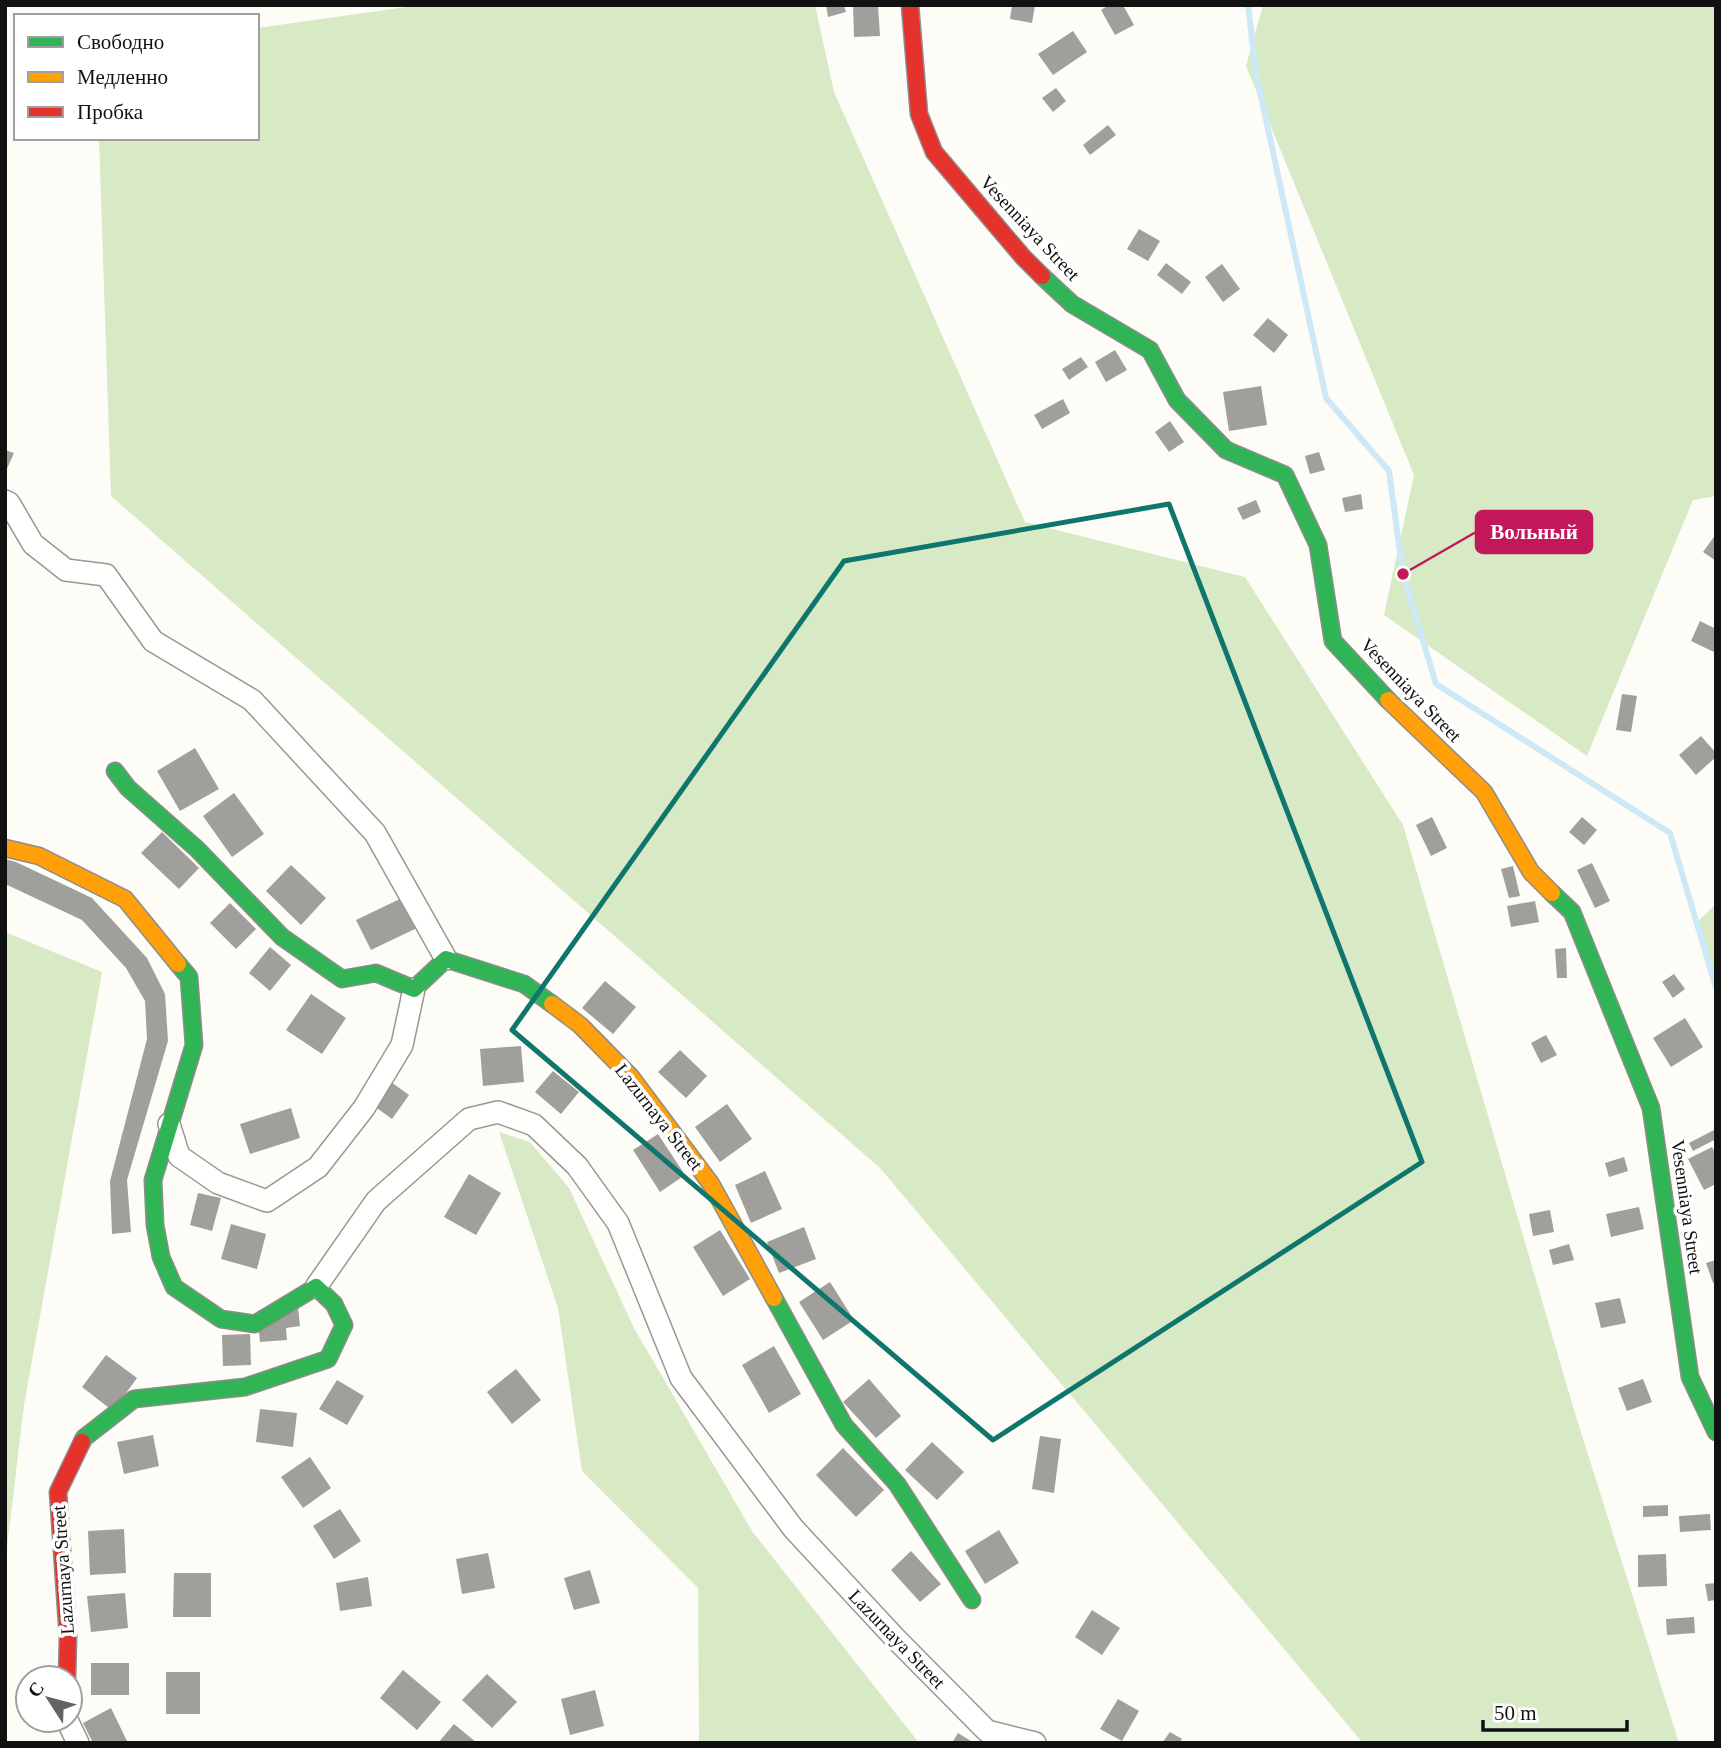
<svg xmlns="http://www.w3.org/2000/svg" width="1721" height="1748" viewBox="0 0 1721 1748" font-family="Georgia,serif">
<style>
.forest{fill:#d8eac5}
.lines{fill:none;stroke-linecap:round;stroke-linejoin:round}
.stream{stroke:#cde8f7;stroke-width:6}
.building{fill:#a19f9c}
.street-casing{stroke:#979795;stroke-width:24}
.fast-casing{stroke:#8e8d8b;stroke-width:19}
.slow-casing{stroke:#8e8d8b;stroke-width:19}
.jam-casing{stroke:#8e8d8b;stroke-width:19}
.street{stroke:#fffffe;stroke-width:21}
.fast{stroke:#30b455;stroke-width:16}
.slow{stroke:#ff9f0a;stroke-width:16}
.jam{stroke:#e5322d;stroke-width:16}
.marked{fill:none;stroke:#0f766e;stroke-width:5;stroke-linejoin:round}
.labels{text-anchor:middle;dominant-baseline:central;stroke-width:7;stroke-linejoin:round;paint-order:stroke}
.street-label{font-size:19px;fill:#111;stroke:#fff}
.leader{fill:none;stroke:#c2185b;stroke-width:2.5}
.callout-dot{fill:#c2185b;stroke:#fff;stroke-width:2.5}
.callout{fill:#c2185b;stroke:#c2185b;stroke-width:2.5}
.callout-label{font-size:21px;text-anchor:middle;font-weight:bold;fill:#fff}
</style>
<rect width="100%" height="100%" fill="#fdfcf7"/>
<g class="forest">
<path d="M421,5H815L834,92L1025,522L1245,577L1403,825L1574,1410L1679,1743H1363L880,1168L111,496L99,138H257V28Z"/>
<path d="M1263,5H1716V496L1693,500L1587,756L1384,615L1414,475L1246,66Z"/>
<path d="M1716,904V975L1695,924Z"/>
<path d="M5,932L102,972L24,1405L5,1564Z"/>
<path d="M499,1132L530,1142L569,1188L634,1328L752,1531L916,1739L917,1743H699L698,1588L582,1471L558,1308Z"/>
</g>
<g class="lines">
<path class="stream" d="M1248,5L1256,73L1326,398L1389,471L1403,574L1436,684L1670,833L1716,988"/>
</g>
<g class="building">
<path d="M826,5H844L846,12L828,17Z"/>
<path d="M853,5H878L880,36L854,37Z"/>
<path d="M1012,5H1035L1032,23L1010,19Z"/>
<path d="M1109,5H1123L1134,25L1115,35L1101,10Z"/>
<path d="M1073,31L1087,52L1053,75L1038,54Z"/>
<path d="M1056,88L1066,101L1053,112L1042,98Z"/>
<path d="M1108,125L1116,135L1090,155L1083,145Z"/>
<path d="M1139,229L1160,241L1148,261L1127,249Z"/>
<path d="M1166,263L1191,282L1182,294L1157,275Z"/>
<path d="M1222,264L1240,289L1223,302L1205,277Z"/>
<path d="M1268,318L1288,335L1274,353L1253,335Z"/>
<path d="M1115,350L1127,370L1106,382L1095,362Z"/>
<path d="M1081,357L1088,367L1069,380L1062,369Z"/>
<path d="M1261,386L1267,425L1229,431L1223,392Z"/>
<path d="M1063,399L1070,413L1042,429L1034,415Z"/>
<path d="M1170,421L1184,442L1169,452L1155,432Z"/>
<path d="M5,450L14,453L5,473Z"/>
<path d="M1319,452L1325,470L1310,474L1305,456Z"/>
<path d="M1361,494L1363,509L1345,512L1342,498Z"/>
<path d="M1256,500L1261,512L1243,520L1237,508Z"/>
<path d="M1716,534V561L1703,552Z"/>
<path d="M1700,621L1716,629V653L1691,641Z"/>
<path d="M1622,694L1637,696L1631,732L1616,730Z"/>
<path d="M1701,736L1716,753V757L1696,775L1679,755Z"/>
<path d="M195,748L219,789L180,811L157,771Z"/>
<path d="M234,793L264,834L232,857L203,816Z"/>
<path d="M1432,817L1447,848L1431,856L1416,825Z"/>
<path d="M1582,817L1597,830L1584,845L1569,832Z"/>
<path d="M162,832L199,868L179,889L141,853Z"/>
<path d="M5,859L16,862L92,898L147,958L165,994L168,1041L127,1180L131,1232L112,1234L110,1181L147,1039L145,1001L126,968L82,920L5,884Z"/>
<path d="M1592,863L1610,901L1595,908L1577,870Z"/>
<path d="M291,865L326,898L301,925L266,891Z"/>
<path d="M1513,866L1520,896L1509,898L1501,869Z"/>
<path d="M404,897L419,927L371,950L356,920Z"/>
<path d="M1535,901L1539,922L1511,927L1507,906Z"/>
<path d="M230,903L256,929L236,949L210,923Z"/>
<path d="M270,947L291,965L270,991L249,973Z"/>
<path d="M1566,948L1567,978H1557L1555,949Z"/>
<path d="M1674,974L1685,989L1673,998L1662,982Z"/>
<path d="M605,981L636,1007L613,1034L582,1008Z"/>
<path d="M311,994L346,1018L322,1054L286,1030Z"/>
<path d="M1685,1018L1703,1047L1671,1067L1653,1038Z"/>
<path d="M1546,1035L1557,1055L1541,1063L1531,1043Z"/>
<path d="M521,1046L524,1082L483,1086L480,1049Z"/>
<path d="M680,1050L707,1076L686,1098L658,1072Z"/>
<path d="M553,1071L579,1092L561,1114L535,1092Z"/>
<path d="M387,1079L409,1095L392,1119L370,1103Z"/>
<path d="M727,1104L752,1139L720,1162L695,1127Z"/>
<path d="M291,1108L300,1138L250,1154L240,1124Z"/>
<path d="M1716,1129V1139L1693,1151L1689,1143Z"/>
<path d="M658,1134L685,1175L660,1192L633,1150Z"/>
<path d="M1712,1147L1716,1154V1184L1704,1190L1688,1159Z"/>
<path d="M1624,1157L1628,1171L1609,1177L1605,1163Z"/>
<path d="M765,1171L782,1209L751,1223L735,1185Z"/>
<path d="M469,1174L501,1193L476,1235L444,1217Z"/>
<path d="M198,1193L221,1198L212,1231L190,1225Z"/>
<path d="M1639,1207L1644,1229L1611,1237L1606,1214Z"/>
<path d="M1550,1210L1554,1232L1533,1236L1529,1214Z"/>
<path d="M231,1224L266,1234L257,1269L221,1259Z"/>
<path d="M804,1227L816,1259L779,1273L767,1242Z"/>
<path d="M720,1230L750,1279L723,1296L693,1247Z"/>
<path d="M1569,1244L1574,1260L1553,1265L1549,1250Z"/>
<path d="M1716,1260V1282L1713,1283L1706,1263Z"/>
<path d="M830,1282L854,1320L823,1340L799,1302Z"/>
<path d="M1620,1298L1626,1323L1601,1328L1595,1303Z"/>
<path d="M298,1307L300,1326L286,1328L287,1340L260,1342L257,1311Z"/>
<path d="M250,1334L251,1365L223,1366L222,1335Z"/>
<path d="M774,1346L801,1394L769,1413L742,1365Z"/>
<path d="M106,1355L137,1378L113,1411L82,1387Z"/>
<path d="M516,1369L541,1400L512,1424L487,1392Z"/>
<path d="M869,1379L901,1416L876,1438L843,1402Z"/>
<path d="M1643,1379L1652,1402L1627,1411L1618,1388Z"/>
<path d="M337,1380L364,1396L347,1425L319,1409Z"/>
<path d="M260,1409L297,1413L293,1447L256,1442Z"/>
<path d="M153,1435L159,1466L124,1474L117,1442Z"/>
<path d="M1040,1436L1061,1439L1054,1493L1032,1489Z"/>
<path d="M932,1442L964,1472L937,1500L905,1470Z"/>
<path d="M843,1448L884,1490L856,1517L816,1475Z"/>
<path d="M310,1457L331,1488L303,1508L281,1477Z"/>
<path d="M1668,1505V1516L1643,1517V1506Z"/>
<path d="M340,1509L361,1541L334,1559L313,1526Z"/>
<path d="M1710,1514L1711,1530L1680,1532L1679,1516Z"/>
<path d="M124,1529L126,1573L90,1575L88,1531Z"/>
<path d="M999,1530L1019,1563L985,1584L965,1551Z"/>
<path d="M911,1551L941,1584L920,1602L891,1570Z"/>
<path d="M488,1553L495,1588L462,1594L456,1559Z"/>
<path d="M1666,1554L1667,1586L1638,1587V1555Z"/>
<path d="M590,1570L600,1603L574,1610L564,1578Z"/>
<path d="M174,1573H211V1617H173Z"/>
<path d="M368,1577L372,1606L340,1611L336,1583Z"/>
<path d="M1716,1583V1600L1708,1601L1705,1584Z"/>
<path d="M125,1593L128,1628L91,1632L87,1596Z"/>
<path d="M1092,1610L1120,1628L1102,1655L1075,1637Z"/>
<path d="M1694,1617L1695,1633L1667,1635L1666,1619Z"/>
<rect x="91" y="1663" width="38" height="32"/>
<path d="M403,1670L441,1702L417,1730L380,1698Z"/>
<rect x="166" y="1672" width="34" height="42"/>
<path d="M487,1674L517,1702L492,1728L462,1700Z"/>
<path d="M595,1690L604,1726L570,1735L561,1699Z"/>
<path d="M1118,1699L1139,1711L1122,1741L1100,1729Z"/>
<path d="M111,1708L127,1741L123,1743H93L83,1723Z"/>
<path d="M454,1724L477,1743H438Z"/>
<path d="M1170,1732L1182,1739L1180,1743H1162Z"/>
<path d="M958,1733L974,1743H952Z"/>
</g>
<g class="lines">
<g class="street-casing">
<g id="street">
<path d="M5,501L9,503L33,544L66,570L106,575L153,641L252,700L375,833L446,959"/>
<path d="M169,1124L179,1156L218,1183L267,1201L318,1167L364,1108L402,1045L414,989"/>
<path d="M316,1287L376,1201L469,1119L498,1112L534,1125L577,1166L618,1223L681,1378L793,1528L894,1637L987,1731L1035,1743"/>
<path d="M67,1720L78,1743"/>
</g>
</g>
<g class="fast-casing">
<g id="fast">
<path d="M1042,276L1072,304L1150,350L1177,400L1226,450L1285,475L1318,545L1333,641L1388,700"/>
<path d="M115,771L128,788L197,849L282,937L342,979L376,973L414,989L446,959L524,984L552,1004"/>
<path d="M1552,893L1572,912L1651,1108L1690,1377L1716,1432"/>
<path d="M774,1298L844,1425L897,1484L972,1600"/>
<path d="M82,1442L84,1438L134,1399L245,1387L328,1359L344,1325L334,1304L316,1287L255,1324L221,1319L174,1287L161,1257L155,1225L153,1180L194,1045L189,977L178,964"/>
</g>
</g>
<g class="slow-casing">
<g id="slow">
<path d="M1388,700L1484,792L1531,872L1552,893"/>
<path d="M5,848L39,856L125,899L178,964"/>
<path d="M552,1004L580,1025L631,1077L711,1184L774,1298"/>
</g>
</g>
<g class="jam-casing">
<g id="jam">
<path d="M910,5L919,114L934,152L1023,257L1042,276"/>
<path d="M67,1678L68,1637L58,1492L82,1442"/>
</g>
</g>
<use href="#street" class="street"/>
<use href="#fast" class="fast"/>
<use href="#slow" class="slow"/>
<use href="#jam" class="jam"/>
</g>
<path class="marked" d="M1169,504L1422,1162L993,1440L512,1030L844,561Z"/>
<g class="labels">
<g class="street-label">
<text transform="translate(1030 228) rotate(47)">Vesenniaya Street</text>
<text transform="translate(1411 690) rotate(46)">Vesenniaya Street</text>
<text transform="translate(659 1117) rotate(52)">Lazurnaya Street</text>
<text transform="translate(1687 1207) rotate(82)">Vesenniaya Street</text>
<text transform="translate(63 1570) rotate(-94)">Lazurnaya Street</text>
<text transform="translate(897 1639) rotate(46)">Lazurnaya Street</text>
</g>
</g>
<path class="leader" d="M1403 574L1476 532"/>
<circle class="callout-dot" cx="1403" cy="574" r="7"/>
<rect class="callout" x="1476" y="511" width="116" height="42" rx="7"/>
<g class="callout-label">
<text x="1534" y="539">Вольный</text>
</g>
<rect width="1721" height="1748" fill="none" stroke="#111111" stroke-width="14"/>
<rect x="14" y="14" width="245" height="126" fill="#ffffff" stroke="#a0a0a0" stroke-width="2"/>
<rect x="28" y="37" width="35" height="10" fill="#30b455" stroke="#a0a0a0" stroke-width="2"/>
<text x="77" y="49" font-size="21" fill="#111111">Свободно</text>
<rect x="28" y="72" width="35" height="10" fill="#ff9f0a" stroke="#a0a0a0" stroke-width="2"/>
<text x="77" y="84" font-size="21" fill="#111111">Медленно</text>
<rect x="28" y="107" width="35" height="10" fill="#e5322d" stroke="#a0a0a0" stroke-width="2"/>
<text x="77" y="119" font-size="21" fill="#111111">Пробка</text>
<g transform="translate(49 1699) rotate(306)"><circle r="33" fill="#ffffff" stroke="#a0a0a0" stroke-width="2"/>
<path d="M0-5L12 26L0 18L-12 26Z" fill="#646362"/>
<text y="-10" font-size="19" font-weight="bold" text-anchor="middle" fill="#111111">С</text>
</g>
<path d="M1483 1720v10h144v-10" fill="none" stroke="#111111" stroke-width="3.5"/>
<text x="1494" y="1720" font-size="21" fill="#111111" stroke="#ffffff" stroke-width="5" paint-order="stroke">50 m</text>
</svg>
